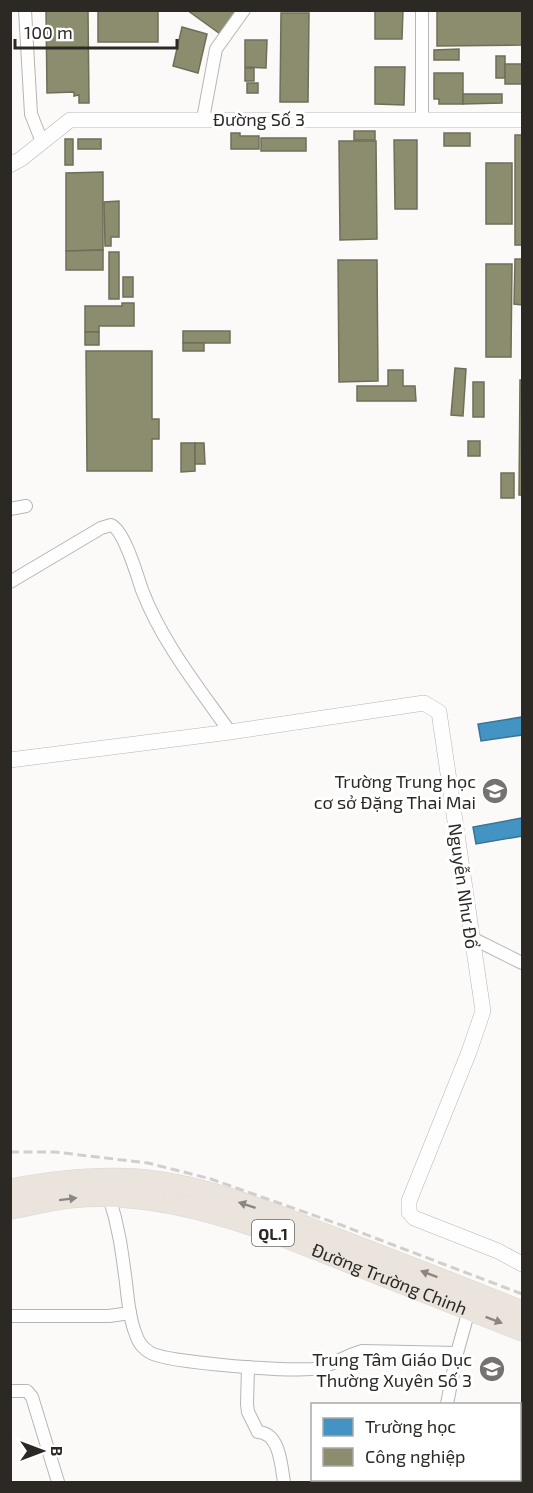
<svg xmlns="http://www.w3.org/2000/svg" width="533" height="1493" viewBox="0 0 533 1493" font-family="'Exo 2',sans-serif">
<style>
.schools{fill:#4393c3;stroke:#3c7394;stroke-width:1.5}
.industry{fill:#8c8c6e;stroke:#6f6e58;stroke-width:1.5}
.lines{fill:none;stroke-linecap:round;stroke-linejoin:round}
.minor-casing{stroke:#b8b5b3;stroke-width:14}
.tertiary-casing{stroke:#b8b5b3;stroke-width:16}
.trunk-casing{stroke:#d8d7d5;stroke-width:21}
.minor{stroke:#fffefe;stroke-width:12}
.tertiary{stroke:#fffefe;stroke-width:15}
.trunk{stroke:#eae4dc;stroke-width:20}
.rail{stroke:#d0cfce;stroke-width:3;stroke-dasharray:9 4.5;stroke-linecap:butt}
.oneway{fill:#8b8680}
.labels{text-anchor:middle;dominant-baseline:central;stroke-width:6;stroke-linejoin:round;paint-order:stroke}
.shield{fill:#fff;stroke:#6b6966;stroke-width:1.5}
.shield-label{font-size:16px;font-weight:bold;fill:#2c2925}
.street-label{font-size:18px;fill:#2c2925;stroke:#fff}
.poi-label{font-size:18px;fill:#2c2925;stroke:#fff;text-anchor:end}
</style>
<rect width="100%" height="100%" fill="#fcfaf8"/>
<g class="schools">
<path d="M522,717V735L481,741L478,724Z"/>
<path d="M522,818V836L476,844L473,827Z"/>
</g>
<g class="industry">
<path d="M46,10H88L89,103H79V95L74,96V92L47,93Z"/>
<rect x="98" y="10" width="60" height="32"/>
<path d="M187,10H241L223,36Z"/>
<path d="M375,10H403L402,39H375Z"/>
<path d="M437,10H522V45L437,46Z"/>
<path d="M281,13H309L308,102H280Z"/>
<path d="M182,27L207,34L198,73L173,66Z"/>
<path d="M245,40H267L266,68L245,67Z"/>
<path d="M459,49V60H434V50Z"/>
<rect x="496" y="56" width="9" height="22"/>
<rect x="505" y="64" width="17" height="20"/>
<path d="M375,67H405L404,105L375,104Z"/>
<rect x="245" y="68" width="9" height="13"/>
<path d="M434,73H463V104H439V99H434Z"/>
<rect x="247" y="83" width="11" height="10"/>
<path d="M463,94H502V103L463,104Z"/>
<rect x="354" y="131" width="21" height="9"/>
<path d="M231,133H240V136H259V149H231Z"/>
<rect x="444" y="133" width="26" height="13"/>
<rect x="515" y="135" width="7" height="110"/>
<rect x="261" y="138" width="45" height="13"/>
<rect x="65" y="139" width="8" height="26"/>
<rect x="78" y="139" width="23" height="10"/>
<path d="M394,140H417V209H395Z"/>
<path d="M339,141H376L377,239L340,240Z"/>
<rect x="486" y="163" width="26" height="61"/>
<path d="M103,172V250L66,251V173Z"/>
<path d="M119,201V237H111V246H105L104,202Z"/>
<path d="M103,250V270H66V251Z"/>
<rect x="109" y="252" width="10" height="47"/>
<path d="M515,259H522V305L514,304Z"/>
<path d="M338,260H377L378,381L339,382Z"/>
<path d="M486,264H512L511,357H486Z"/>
<rect x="123" y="277" width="10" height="20"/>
<path d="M122,303H134V326H99V332H85V306H122Z"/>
<rect x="183" y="331" width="47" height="12"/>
<rect x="85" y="332" width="14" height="13"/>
<rect x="183" y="343" width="21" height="8"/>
<path d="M86,351H152V419H159V439H152V471H87Z"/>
<path d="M455,368L466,369L463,416L451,415Z"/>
<path d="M388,370H403V386H415L416,401H357V386H388Z"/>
<path d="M520,380H522V495H519Z"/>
<rect x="473" y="382" width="11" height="35"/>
<rect x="468" y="441" width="12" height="15"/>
<path d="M181,443H195V471L181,472Z"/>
<path d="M195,443H204L205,464H195Z"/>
<rect x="501" y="473" width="13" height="25"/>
</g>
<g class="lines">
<g class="minor-casing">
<g id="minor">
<path d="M25,10L31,114L42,142"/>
<path d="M422,118V10"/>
<path d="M203,119L216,49L244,10"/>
<path d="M10,509L26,506"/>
<path d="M10,582L101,528L111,525C124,530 137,575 142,590C162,642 198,687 230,732"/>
<path d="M472,938L522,963"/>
<path d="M109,1197C119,1227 122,1252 126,1283C128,1299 129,1317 135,1332C138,1342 142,1348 151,1353C169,1363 298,1373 320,1368C334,1364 347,1355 362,1351L457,1353"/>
<path d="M10,1316H109L130,1313"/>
<path d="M248,1367L247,1404L248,1412L258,1432C280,1433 281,1465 284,1482"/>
<path d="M10,1391H27L32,1397L58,1482"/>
<path d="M447,1404L457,1353L469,1310"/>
<path d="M446,1480L447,1482"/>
</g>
</g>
<g class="tertiary-casing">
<g id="tertiary">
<path d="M10,165L21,159L70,120H522"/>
<path d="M10,760L230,732L424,703L439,712L483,1011L469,1052L409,1201V1212L414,1218L498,1251L522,1264"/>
</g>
</g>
<g class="trunk-casing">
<g id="trunk">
<path d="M10,1189C52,1181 94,1176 137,1179C203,1184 267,1211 328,1235C393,1260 458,1285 522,1311"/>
<path id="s1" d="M10,1209C30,1206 50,1200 70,1198C139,1191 209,1210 274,1233L522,1331"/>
</g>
</g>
<use href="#minor" class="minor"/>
<use href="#tertiary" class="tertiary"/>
<use href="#trunk" class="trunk"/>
<path class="rail" d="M10,1152H55L148,1163L211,1179L341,1225L522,1294"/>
</g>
<defs><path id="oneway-solid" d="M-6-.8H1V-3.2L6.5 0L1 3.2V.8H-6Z" transform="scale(1.5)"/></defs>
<g class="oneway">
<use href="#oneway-solid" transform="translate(68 1199) rotate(-7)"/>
<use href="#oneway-solid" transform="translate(247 1205) rotate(-162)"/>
<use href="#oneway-solid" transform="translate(429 1274) rotate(-159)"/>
<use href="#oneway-solid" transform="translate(494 1320) rotate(21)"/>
</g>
<defs>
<g id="school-disc" transform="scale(1.35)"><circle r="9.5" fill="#75726f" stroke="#fff"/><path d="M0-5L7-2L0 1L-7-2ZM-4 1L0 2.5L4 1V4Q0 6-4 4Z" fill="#fff"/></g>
</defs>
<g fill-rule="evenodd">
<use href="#school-disc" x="495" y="791"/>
<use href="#school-disc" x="492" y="1369"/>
</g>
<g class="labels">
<rect class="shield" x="252" y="1220" width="42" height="26" rx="4.5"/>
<g class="shield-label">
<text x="273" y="1233">QL.1</text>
</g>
<g class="street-label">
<text x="259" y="119">Đường Số 3</text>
<text transform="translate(464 886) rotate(82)">Nguyễn Như Đổ</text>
<text stroke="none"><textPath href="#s1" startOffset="394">Đường Trường Chinh</textPath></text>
</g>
<g class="poi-label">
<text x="476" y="781">Trường Trung học<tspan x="476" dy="21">cơ sở Đặng Thai Mai</tspan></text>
<text x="472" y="1359">Trung Tâm Giáo Dục<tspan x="472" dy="21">Thường Xuyên Số 3</tspan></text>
</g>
</g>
<rect width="533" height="1493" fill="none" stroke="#2c2925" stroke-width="24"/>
<rect x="311" y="1403" width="210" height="78" fill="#ffffff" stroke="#aba9a8" stroke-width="1.5"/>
<rect x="323" y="1418" width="30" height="18" fill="#4393c3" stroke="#aba9a8" stroke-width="1.5"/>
<text x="365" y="1433" font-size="18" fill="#2c2925">Trường học</text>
<rect x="323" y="1448" width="30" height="18" fill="#8c8c6e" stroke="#aba9a8" stroke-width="1.5"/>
<text x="365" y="1463" font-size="18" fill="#2c2925">Công nghiệp</text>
<g transform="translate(42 1451) rotate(90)" stroke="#ffffff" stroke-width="4.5" paint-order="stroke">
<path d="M0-4.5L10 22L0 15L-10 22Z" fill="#2c2925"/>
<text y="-9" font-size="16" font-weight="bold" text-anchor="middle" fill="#2c2925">B</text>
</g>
<path d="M15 39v9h162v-9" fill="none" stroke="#2c2925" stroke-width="3"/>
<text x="24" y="39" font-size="18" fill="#2c2925" stroke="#ffffff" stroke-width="4.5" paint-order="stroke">100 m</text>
</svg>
